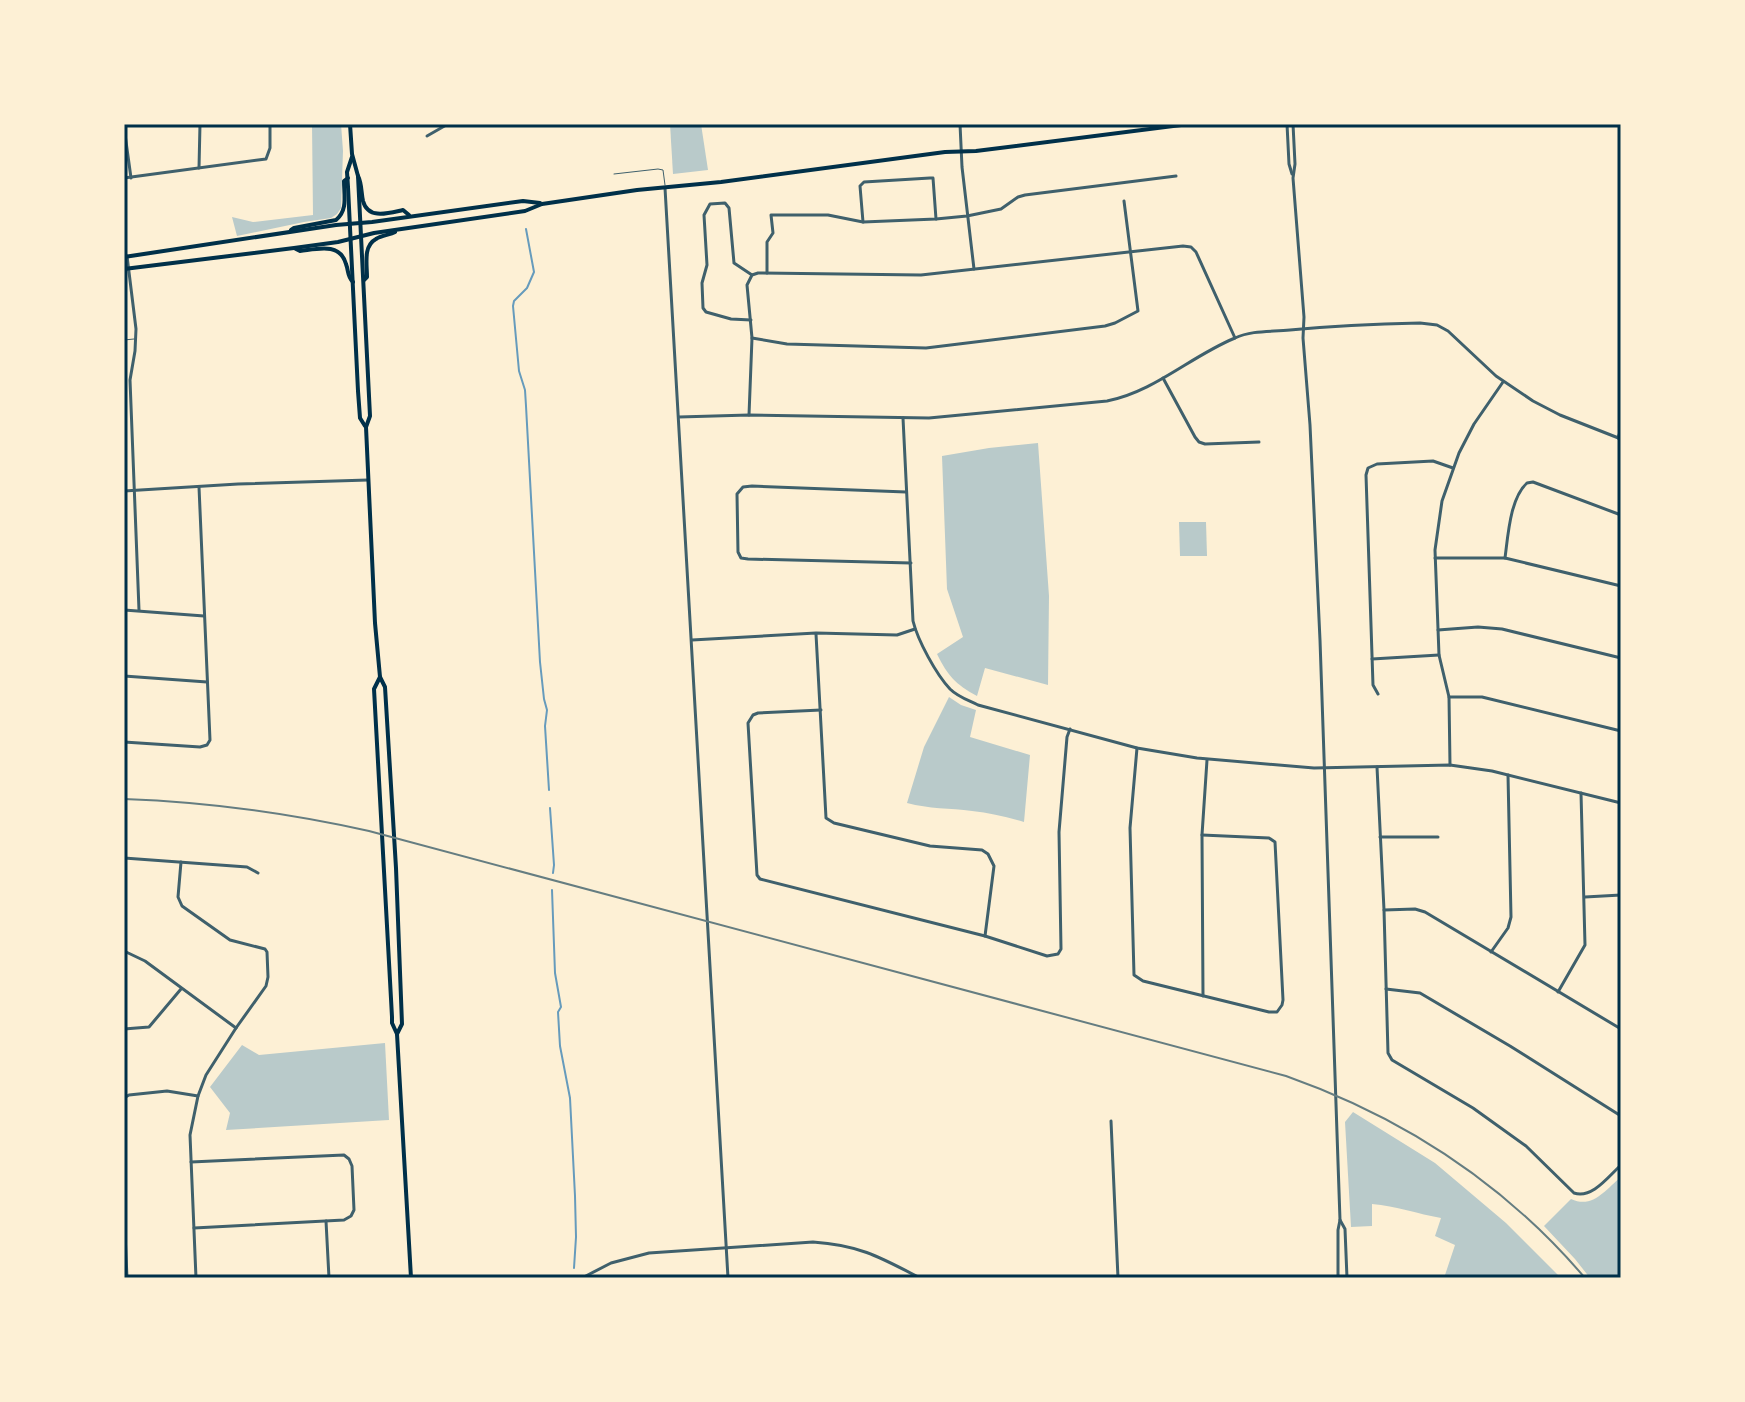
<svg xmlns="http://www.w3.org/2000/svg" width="1745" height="1402" viewBox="0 0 1745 1402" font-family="Raleway,sans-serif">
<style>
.green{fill:#b9caca}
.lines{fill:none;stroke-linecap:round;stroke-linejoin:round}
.stream{stroke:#669bbc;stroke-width:2}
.service{stroke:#3f606c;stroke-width:1}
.minor{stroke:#3f606c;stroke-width:3}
.tertiary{stroke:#3f606c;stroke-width:3}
.secondary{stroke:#003049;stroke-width:4}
.primary{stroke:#003049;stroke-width:4}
.rail{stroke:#657d81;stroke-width:2}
.neatline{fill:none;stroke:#003049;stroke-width:3}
</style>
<rect width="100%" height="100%" fill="#fdf0d5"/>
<g class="green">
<path d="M312,124H341L343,151L341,208L337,214L331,218L304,222L237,236L232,217L253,222L313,215Z"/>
<path d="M670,124H701L708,170L673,174Z"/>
<path d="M1038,443L1049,596L1048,685L985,668L977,696C955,684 948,676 937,654L963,637L947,589L942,456L989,448Z"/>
<path d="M1179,522H1206L1207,556H1180Z"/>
<path d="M949,697L961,705L976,710L970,737L1030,755L1024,822C1007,817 990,813 972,811C950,808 929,809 907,803L924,747Z"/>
<path d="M385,1043L389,1120L226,1130L230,1113L210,1087L242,1045L259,1055Z"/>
<path d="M1353,1112L1435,1163L1506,1223L1561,1278H1444L1455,1245L1435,1236L1441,1218C1418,1214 1396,1206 1372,1204V1226L1351,1227L1345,1122Z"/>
<path d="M1621,1177V1278H1590L1575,1259L1544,1226L1571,1199C1593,1209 1605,1190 1621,1177Z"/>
</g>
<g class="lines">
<g class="stream">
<path d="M526,229L534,272L527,288L514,301L513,306L519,371L525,390L526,406L540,662L544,699L547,710L545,726L549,790"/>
<path d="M550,808L554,865L553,873"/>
<path d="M552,890L555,973L561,1007L558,1012L560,1046L570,1098L575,1196L576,1237L574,1268"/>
</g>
<g class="service">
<path d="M614,174L658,169L663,170L665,185"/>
<path d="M124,340L134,339"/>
</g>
<g class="minor">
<path d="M960,124L962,167L974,269"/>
<path d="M124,127L131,178"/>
<path d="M427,136L448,124"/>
<path d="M199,168L200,124"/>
<path d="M124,178L266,159L270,148V124"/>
<path d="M1621,217V222"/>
<path d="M863,222L860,186L864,182L930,178H933L936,219"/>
<path d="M127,256L136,329L135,351L130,380L139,610"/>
<path d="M767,273V242L773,233L771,215H828L863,222L936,219L967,216L1001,209L1018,197L1025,195L1176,176"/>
<path d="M751,320L731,319L706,312L703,308L702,283L707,265L704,215L710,204L725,203L729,208L734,263L752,275"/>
<path d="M752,338L787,344L926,348L1105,326L1115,323L1138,311L1124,201"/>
<path d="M1163,378L1195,437L1199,442L1205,444L1259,442"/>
<path d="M749,415L752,338L747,285L752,275L758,273L921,275L1183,246L1191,247L1196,252L1235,338"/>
<path d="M1618,438L1621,429"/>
<path d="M906,492L752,486L743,487L737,494L738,552L741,558L748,559L911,563"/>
<path d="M1435,558H1505L1621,586"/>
<path d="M1505,558C1508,536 1510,498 1527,483L1533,482L1621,515"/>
<path d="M124,610L204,616"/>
<path d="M1438,630L1478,627L1502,629L1621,658"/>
<path d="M816,634L826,818L834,823L930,846L982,850L988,854L994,866L985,936"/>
<path d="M1372,659L1439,655"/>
<path d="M124,676L207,682"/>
<path d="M1378,694L1373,685L1366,475L1368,468L1377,464L1433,461L1453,468"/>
<path d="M1449,697H1482L1621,731"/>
<path d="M821,710L758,713L753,715L748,723L757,875L760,879L985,936L1047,956L1058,954L1061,949L1059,832L1067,737L1070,729"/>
<path d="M124,742L200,747L207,745L210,740L199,487"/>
<path d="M1137,748L1130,828L1134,975L1143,981L1269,1012H1277L1282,1005L1283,1000L1275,842L1269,838L1202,835"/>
<path d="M1450,765L1449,697L1439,655L1435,550L1442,501L1459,453L1474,424L1503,382"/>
<path d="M1377,767L1384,910L1388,1053L1392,1060L1473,1108L1526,1146L1574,1193C1592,1199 1608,1177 1621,1165"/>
<path d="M1380,837H1438"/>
<path d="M124,858L247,867L258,873"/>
<path d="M181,862L178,897L182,906L230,940L265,949L267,952L268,977L266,986L236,1028L206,1075L198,1096L190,1135L196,1278"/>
<path d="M1585,897L1621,895"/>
<path d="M1384,910L1415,909L1425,912L1621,1029"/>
<path d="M124,951L145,961L236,1028"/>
<path d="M1491,952L1508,928L1511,917L1508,775"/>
<path d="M1386,989L1420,993L1510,1046L1621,1116"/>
<path d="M1558,992L1585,945L1581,793"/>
<path d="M1203,996L1202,835L1207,760"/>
<path d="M124,1029L149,1027L181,989"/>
<path d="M124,1098L129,1095L167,1091L198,1096"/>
<path d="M1111,1121L1118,1278"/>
<path d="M191,1162L344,1155L349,1159L352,1166L354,1210L351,1216L344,1220L194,1228"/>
<path d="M124,1210L127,1278"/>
<path d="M326,1221L329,1278"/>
</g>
<g class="tertiary">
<path d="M1287,124L1289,164L1292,174"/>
<path d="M1293,124L1295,164L1293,178L1304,317L1303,338L1310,425L1320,640L1340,1220L1338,1230V1278"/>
<path d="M665,188L728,1278"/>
<path d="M679,417L749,415L929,418L1107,401C1154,392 1191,356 1235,338C1252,330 1271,332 1290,330C1333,326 1376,324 1420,323L1437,325L1448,331L1496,376L1533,401L1560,415L1621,439"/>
<path d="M903,418L913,621C918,641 936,674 950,689C958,697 968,700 978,705L1137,748L1197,758L1314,768L1450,765L1492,771L1621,803"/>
<path d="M124,491L238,484L368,480"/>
<path d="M692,640L816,633L897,635L915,629"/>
<path d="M1340,1220L1345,1229L1347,1278"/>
<path d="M582,1278L611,1263L649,1253L813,1242C859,1245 880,1257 920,1278"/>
<path d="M1196,1278H1206"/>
</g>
<g class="secondary">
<path d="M350,124L352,154L358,176L370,416L366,427L375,623L380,677L385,687L396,868L402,1024L397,1034"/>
<path d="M352,157L347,172L348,187L358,391L360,418L365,426"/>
<path d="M380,677L374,689L392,1017V1023L397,1034L411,1278"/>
</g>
<g class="primary">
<path d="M358,176C362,184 361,192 363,201C368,220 389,213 403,210L409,215"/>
<path d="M291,230L294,228L336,220C348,210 344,196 344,181L348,178"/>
<path d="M296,249L300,251C317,249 340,242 346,264C349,272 347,276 353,282"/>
<path d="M124,257L336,225L372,222L523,201L540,203"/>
<path d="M124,269L294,248L338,242L374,233L525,211L542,204L637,190L721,182L945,152L976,151L1189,124"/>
<path d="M364,280L367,277C367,264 363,246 376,239C382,235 390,235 395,232"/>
</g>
<path class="rail" d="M124,799C207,802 289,813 369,831L1286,1076C1402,1117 1505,1184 1585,1278"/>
</g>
<rect width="1745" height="1402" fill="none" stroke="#fdf0d5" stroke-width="252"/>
<rect x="126" y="126" width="1493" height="1150" class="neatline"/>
</svg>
